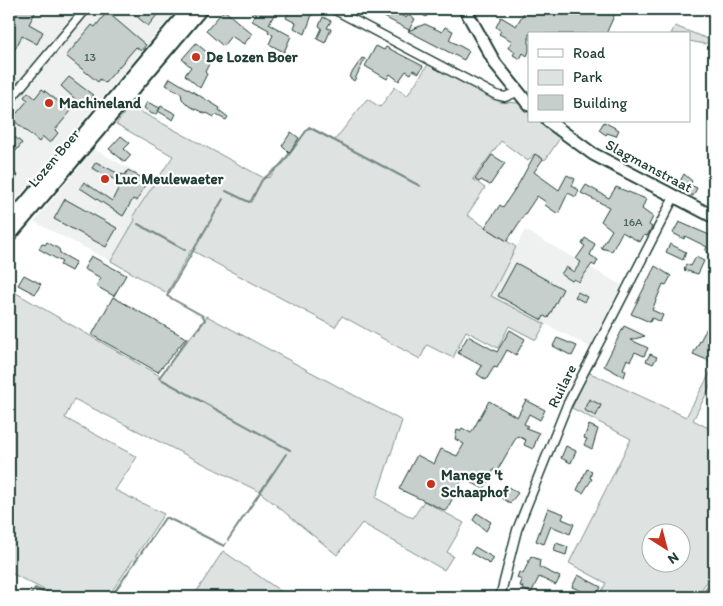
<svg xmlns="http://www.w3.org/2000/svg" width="723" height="606" viewBox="0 0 723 606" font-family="Itim,sans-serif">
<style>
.built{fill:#eef1f0}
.green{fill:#dee3e2;stroke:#7e908b;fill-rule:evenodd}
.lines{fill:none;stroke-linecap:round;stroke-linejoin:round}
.stream{stroke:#758883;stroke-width:2}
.building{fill:#c7cfcc;stroke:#1f3d34}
.street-casing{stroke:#1f3d34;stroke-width:11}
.secondary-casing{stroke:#1f3d34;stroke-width:15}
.primary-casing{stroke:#1f3d34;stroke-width:16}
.street{stroke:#fff;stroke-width:8}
.secondary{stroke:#fff;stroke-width:11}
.primary{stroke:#fff;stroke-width:12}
.poi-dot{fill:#c8321e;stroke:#fff;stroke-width:2}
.labels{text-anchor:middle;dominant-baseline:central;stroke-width:4.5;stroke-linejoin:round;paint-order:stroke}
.number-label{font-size:12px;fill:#49625a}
.poi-label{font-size:15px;font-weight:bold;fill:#1f3d34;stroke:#fff;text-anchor:start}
.street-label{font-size:15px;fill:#1f3d34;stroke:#fff}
</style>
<rect width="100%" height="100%" fill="#fff"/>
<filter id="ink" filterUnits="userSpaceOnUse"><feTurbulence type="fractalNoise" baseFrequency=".02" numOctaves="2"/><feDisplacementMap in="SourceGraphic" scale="10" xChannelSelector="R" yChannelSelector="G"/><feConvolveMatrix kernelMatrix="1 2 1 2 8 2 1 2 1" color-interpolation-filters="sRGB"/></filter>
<g filter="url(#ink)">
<g class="built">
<path d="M9,9H177L9,208Z"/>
<path d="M94,149L155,183L133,216L136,220L111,261L34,222Z"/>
<path d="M525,230L621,285L590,347L491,296Z"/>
</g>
<g class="green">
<path d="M675,26L708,39L714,26V38L705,44L689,41V34H671Z"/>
<path d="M429,63L500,102L521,103L529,112V121H539L560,138L546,159L541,160L534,154L528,161L501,141L473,179L485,188L467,215L516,247L491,296L545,324L536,340L509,326L498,348L466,331L453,358L427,345L420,359L342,316L335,327L191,250L167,293L111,261L135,220L133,216L173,156L116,124L130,106L264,178L270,177L309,128L334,141L367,99L380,107L395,87L407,96Z"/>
<path d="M9,289L160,376L207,316L402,421L376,498L413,518L424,501L464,523L447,552L453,556L444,570L362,523L337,555L260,492L74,399L65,418L137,457L115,490L164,514L108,597H58L9,572V485L14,479L9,475Z"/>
<path d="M714,366V379L693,420L714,431V572L696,597H599L606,583L569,563L631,439L572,408L588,372L686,417ZM650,534H680V564H650Z"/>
<path d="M223,551L289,597H193Z"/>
</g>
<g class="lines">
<g class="stream">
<path d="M226,191L249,202L251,201L262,180L283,163L309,127L420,186"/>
<path d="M138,224L185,250"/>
<path d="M195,333L205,320L203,316L167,296L223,199"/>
<path d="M188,338L159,378L290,450"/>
<path d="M228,540L286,454"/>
<path d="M29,597L35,588L53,597"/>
<path d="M111,597L165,518H168L224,546L226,543"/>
<path d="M700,597L714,579"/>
</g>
</g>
<g class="building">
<path d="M9,9L36,11L29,24L43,32L37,44L22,36L15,49L9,45Z"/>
<path d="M128,9H162L148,26Z"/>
<path d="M245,9H277L269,24L291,36L284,52L269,44L273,35L268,32L269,30L252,21L256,14Z"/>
<path d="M290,9H307L313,12L305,34L294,28L296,23L286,18Z"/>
<path d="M369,9H390L406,18L408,15L415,19L409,30Z"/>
<path d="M420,9H431L426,17L418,12Z"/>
<path d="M526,9H617L606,34H529V51L527,56L523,53L520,59L513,55L515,52L508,48L512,41L499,34L501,31L496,27L501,17L516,26Z"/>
<path d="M224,10L252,34L244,44L231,36L223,46L206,31Z"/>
<path d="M107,12L146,45L141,51L136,47L105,83L100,79L98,82L66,56L92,25L95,27Z"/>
<path d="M323,17L331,21L327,28L331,29L325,43L317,39L322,28L319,26Z"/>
<path d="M425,24L442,32L445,27L453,31L449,40L469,51L464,60L408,31Z"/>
<path d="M196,43L209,54L208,56L210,58L207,62L209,64L205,72L207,74L200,88L185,75L191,67L182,59Z"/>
<path d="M376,46L384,50L386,47L423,66L419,73L413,70L411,74L406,71L399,81L390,74L387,79L365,66Z"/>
<path d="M362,58L365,59L354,81L349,77Z"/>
<path d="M69,77L94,96L85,108L61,86Z"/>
<path d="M170,78L220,108L219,110L228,117L226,120L216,115L214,117L207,113L206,114L189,106L182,99L181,93L166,85Z"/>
<path d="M42,89L71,111L55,130L58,133L50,143L43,137L39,142L12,119L28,100L24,97L28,92L35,98Z"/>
<path d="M147,102L160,108L161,106L176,114L173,120L158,111L160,108L156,114H152L144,108Z"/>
<path d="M604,122L619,130L616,136L607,133L606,135L599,130Z"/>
<path d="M9,132L22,143L16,151L9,145Z"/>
<path d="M291,132L299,138L289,153L282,146Z"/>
<path d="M121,136L130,143L124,149L131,155L125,162L109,149Z"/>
<path d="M535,154L543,159L534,172L559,190L567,175L575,179L572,186L579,190L576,197L568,193L558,214L545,205L546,202L537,196L507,241L485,227L500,205L503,207L519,183Z"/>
<path d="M492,155L505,163L490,185L481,180L479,182L475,179Z"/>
<path d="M96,162L119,174L125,175L128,170L147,181L137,201L133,199L123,216L80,188L84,182L112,201L121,183L92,168Z"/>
<path d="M13,171L18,176L9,187V175Z"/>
<path d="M684,174L692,181L690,185L697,188L693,196L677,187Z"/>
<path d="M586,185L609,198L616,187L646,199L642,209L653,217L649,225L652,227L647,236L644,235L640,242L622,232L612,251L601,248L612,230L601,221L609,207L581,193Z"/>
<path d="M65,199L117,228L106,247L54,219Z"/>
<path d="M679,222L714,237V256L705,251L707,247L685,236L684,239L673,233Z"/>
<path d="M585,238L595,244L590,255L598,260L595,266L592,264L579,282L574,279L572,281L561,274L566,267L574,272L581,262L576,259L585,246L582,244Z"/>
<path d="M47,242L59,249L60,253L76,262L71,271L60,265L62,262L39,249L42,243L45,245Z"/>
<path d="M670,244L686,252L683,260L666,252Z"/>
<path d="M91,256L126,275L114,296L96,286L101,278L84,269Z"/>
<path d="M696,257L704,261L698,274L684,270L686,264L691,266Z"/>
<path d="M516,263L563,289L548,318L544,316L542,320L498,296Z"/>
<path d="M655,266L671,276L666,285L663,284L652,310L663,315L660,322L652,318L650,322L631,314Z"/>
<path d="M24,275L41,284L35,294L18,285Z"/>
<path d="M578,292L587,297L584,302L575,297Z"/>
<path d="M113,297L186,338L158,372L92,335Z"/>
<path d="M624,326L645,336L631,340L648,348L644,356L635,352L630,361L627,359L623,369L626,371L624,377L604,366Z"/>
<path d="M708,326L714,330V363L693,354Z"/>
<path d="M510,330L525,339L516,355L507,350L497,368L494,367L486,380L477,374L482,366L458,353L468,336L497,352Z"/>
<path d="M557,338L577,346L572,356L553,346Z"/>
<path d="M650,354L657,357L653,364L646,361Z"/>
<path d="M589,399L601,405L596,416L584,410Z"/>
<path d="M526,400L545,410L540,420L529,414L524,424L528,426L526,428L539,433L533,449L524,445L526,440L517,436L497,471L494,469L484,489L463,478L446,511L399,489L417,455L434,464L441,449L457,456L464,444L455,439L457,430L460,431L462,428L471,433L489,401L517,417Z"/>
<path d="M589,425L598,429L592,449L584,445L587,439L584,438Z"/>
<path d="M566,446L576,451L571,463L561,458Z"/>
<path d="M587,469L592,471L590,478L592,479L583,493L577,490Z"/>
<path d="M505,485L518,493L510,503L499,496Z"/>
<path d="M548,508L564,514L562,519L574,524L570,534L551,526L544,544L536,541Z"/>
<path d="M477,513L491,522L486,531L473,520Z"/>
<path d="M556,543L568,547L566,555L554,551Z"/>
<path d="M475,547L494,558L490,564L471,553Z"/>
<path d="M531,556L540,560L539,567L560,577L556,585L539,577L531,593L522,589L523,587L520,586L522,580L517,578L519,572L523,574Z"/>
<path d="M578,575L601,587L596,597L572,587Z"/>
</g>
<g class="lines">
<g class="street-casing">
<g id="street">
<path d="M333,9L496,95L505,97L517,92"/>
<path d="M9,101L86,9"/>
<path d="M500,597L517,530L567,405L674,197"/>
</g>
</g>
<g class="secondary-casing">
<g id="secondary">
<path d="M465,9L495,63L529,105"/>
<path d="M548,121L593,154L714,217"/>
</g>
</g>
<g class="primary-casing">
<g id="primary">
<path d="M9,223L189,9"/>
<path d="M9,236L201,9"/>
</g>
</g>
<use href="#street" class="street"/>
<use href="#secondary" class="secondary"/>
<use href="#primary" class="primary"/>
</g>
</g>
<g class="poi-dot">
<circle cx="196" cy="57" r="5"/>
<circle cx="49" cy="103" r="5"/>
<circle cx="105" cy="179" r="5"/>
<circle cx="431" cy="484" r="5"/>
</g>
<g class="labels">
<g class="number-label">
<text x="90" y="57">13</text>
<text x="633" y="222">16A</text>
</g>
<g class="poi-label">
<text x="206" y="57">De Lozen Boer</text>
<text x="59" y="103">Machineland</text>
<text x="115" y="179">Luc Meulewaeter</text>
<text x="441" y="475">Manege 't<tspan x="441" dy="17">Schaaphof</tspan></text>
</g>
<g class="street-label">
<text transform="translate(54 158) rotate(-50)">Lozen Boer</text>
<text transform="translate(649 166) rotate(28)">Slagmanstraat</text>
<text transform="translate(562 386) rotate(-64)">Ruilare</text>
</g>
</g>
<rect width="723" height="606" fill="none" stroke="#fff" stroke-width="30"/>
<rect x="15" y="15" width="693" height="576" fill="none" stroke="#1f3d34" stroke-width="2" filter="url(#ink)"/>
<rect x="528" y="32" width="162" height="90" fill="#ffffff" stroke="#a5b1ae"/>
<rect x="538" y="49" width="25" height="8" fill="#ffffff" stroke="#a5b1ae"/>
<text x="573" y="58" font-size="15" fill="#1f3d34">Road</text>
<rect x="538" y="70" width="25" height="15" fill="#dee3e2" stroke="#a5b1ae"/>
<text x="573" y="82" font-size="15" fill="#1f3d34">Park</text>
<rect x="538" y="95" width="25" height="15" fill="#c7cfcc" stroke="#a5b1ae"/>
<text x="573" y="108" font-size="15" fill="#1f3d34">Building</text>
<g transform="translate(666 548) rotate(144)"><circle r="24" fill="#ffffff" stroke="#a5b1ae"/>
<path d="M0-4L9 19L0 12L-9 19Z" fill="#c8321e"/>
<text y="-8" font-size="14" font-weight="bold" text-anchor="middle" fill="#1f3d34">N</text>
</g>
</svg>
